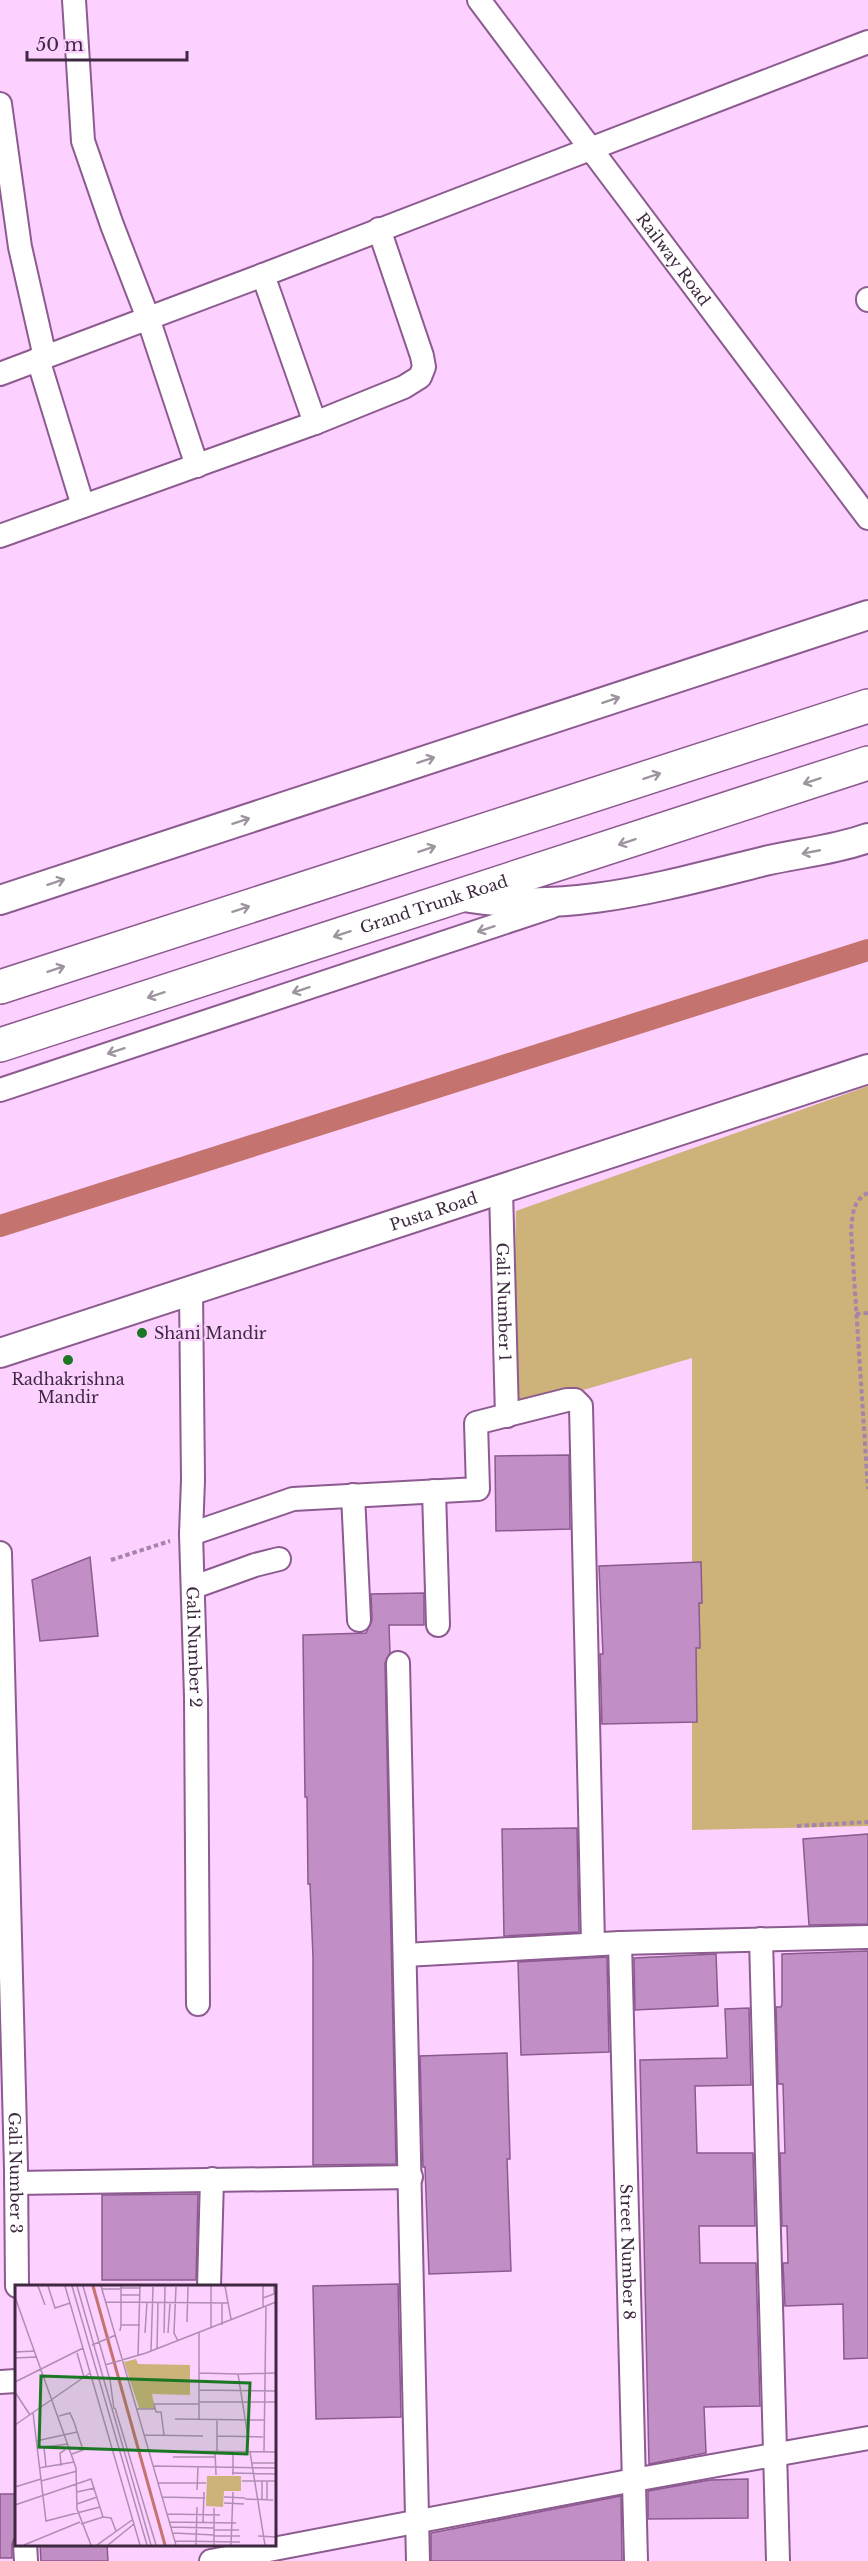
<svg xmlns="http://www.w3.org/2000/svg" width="868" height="2561" viewBox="0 0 868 2561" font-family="'Libre Baskerville',serif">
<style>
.green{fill:#cdb27a}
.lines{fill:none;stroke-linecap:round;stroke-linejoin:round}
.canal{stroke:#c4736e;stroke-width:22}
.building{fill:#c28ec6;stroke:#8b5a8f;stroke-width:1.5}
.minor-casing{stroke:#8c5b8f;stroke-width:26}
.major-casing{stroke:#8c5b8f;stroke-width:32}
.highway-casing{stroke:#8c5b8f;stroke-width:36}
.path{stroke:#a685a9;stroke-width:4;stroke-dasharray:4.5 3;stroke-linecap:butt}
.minor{stroke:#fff;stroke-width:22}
.major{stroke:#fff;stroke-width:28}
.highway{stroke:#fff;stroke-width:33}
.oneway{stroke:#9e94a0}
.poi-dot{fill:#1c7725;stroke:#fcd0ff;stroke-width:2}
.labels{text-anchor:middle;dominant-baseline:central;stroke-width:4.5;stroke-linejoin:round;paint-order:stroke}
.street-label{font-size:16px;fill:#3e2940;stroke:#fcd0ff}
.poi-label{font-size:16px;fill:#3e2940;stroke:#fcd0ff;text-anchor:start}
.inset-river{fill:none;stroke:#c4736e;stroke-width:3}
.inset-road{fill:none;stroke:#b08db3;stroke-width:1.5}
.view{fill:#1c7725;fill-opacity:0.15;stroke:#1c7725;stroke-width:3}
.inset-edge{fill:none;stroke:#3e2940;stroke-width:3}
</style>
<rect width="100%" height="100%" fill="#fcd0ff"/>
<path class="green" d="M868,1086V1826L692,1830V1358L512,1411L516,1211Z"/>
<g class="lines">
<path class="canal" d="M0,1226L868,950"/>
</g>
<g class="building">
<path d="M569,1455L570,1529L496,1531L495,1456Z"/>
<path d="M90,1557L98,1636L40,1641L32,1580Z"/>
<path d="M701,1562L702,1603H699L700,1648H696L697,1722L602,1724L600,1654H603L599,1566Z"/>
<path d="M424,1593V1625H389L390,1653L385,1663L396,2164L313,2165V1957L310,1884H308L307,1797H305L303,1635L366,1633L372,1620L371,1594Z"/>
<path d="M577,1828L579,1932L504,1936L502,1829Z"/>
<path d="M868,1834V1924L809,1925L803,1839Z"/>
<path d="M868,1951V2358L844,2359L843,2304L785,2306L783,2263H788L787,2226H782L780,2153H785L783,2084H778L776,2007H781L782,2004V1954Z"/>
<path d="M716,1954L718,2006L635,2010L634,1958Z"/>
<path d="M607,1957L609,2052L521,2055L518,1962Z"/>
<path d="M749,2008L751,2085L695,2086L697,2153H753L755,2226H699L700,2263H756L760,2406L704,2407L706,2453L649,2464L640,2060L727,2058L725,2009Z"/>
<path d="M507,2053L510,2159H507L511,2271L429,2274L425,2167H423L420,2056Z"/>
<path d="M198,2194L196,2280H102V2195Z"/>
<path d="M398,2284L401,2417L316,2419L313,2286Z"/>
<path d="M748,2479V2518L648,2519V2491L710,2480Z"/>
<path d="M0,2494H16V2534L12,2544V2558H0Z"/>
<path d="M621,2496L622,2561H431V2533Z"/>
<path d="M40,2544H107L108,2561H41Z"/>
</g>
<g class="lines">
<g class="minor-casing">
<g id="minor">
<path d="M74,0L83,141L112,225L148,318L197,466"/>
<path id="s1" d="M479,0L868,518"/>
<path d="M0,104L20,247L45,357"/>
<path d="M263,275L315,423"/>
<path d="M868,299V300"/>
<path d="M38,359L83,506"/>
<path d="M0,374L263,275L868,42"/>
<path d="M0,536L315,423L404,387L420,377L424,367L422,356L379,229"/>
<path d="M0,1090L551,907"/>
<path id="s2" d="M501,1190L507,1416"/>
<path id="s3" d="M191,1290L193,1480L191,1534L196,1697L198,2004"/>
<path d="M434,1491L438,1625"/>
<path d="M353,1495L359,1620"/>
<path d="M191,1534L293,1499L478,1489L476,1423L567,1400H575L581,1406L593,1944"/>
<path id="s4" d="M0,1553L16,2169L17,2286"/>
<path d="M194,1587L255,1565L279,1559"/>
<path d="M398,1663L418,2561"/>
<path d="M761,1939L778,2561"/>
<path id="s5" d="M620,1943L636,2561"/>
<path d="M405,1955L620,1943L868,1937"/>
<path d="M16,2183L411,2177"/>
<path d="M209,2286L212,2179"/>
<path d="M0,2382L16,2381"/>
<path d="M25,2544L26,2561"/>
<path d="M211,2561L634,2480L868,2438"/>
</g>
</g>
<g class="major-casing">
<g id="major">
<path d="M459,896C565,916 663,886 765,861C800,853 835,850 868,838"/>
<path d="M0,900L868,615"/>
<path id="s6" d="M0,1353L868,1069"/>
</g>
</g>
<g class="highway-casing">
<g id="highway">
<path d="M0,987L868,706"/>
<path id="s7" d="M0,1045L868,763"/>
</g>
</g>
<g class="path">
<path d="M868,1193C852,1200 853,1215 851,1231L868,1489"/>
<path d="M856,1314L868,1313"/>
<path d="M111,1560L170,1541"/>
<path d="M797,1826L868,1822"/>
</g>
<use href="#minor" class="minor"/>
<use href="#major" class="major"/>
<use href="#highway" class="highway"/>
</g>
<defs><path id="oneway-shaft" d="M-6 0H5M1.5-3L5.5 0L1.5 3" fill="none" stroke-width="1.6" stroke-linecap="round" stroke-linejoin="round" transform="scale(1.5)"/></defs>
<g class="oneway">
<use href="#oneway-shaft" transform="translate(611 700) rotate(-18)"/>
<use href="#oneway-shaft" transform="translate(426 760) rotate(-18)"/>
<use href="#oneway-shaft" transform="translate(652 776) rotate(-18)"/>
<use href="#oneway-shaft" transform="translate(812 781) rotate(162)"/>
<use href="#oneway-shaft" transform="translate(241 821) rotate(-18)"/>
<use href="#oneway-shaft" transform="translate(627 842) rotate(162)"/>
<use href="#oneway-shaft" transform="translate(427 849) rotate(-18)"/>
<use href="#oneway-shaft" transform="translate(811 852) rotate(169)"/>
<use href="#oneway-shaft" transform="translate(56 882) rotate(-18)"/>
<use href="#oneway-shaft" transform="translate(241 909) rotate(-18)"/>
<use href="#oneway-shaft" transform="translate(486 929) rotate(162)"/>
<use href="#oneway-shaft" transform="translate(342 934) rotate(162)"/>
<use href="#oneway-shaft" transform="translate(56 969) rotate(-18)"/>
<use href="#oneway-shaft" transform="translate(301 990) rotate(162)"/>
<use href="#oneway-shaft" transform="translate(156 995) rotate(162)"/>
<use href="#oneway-shaft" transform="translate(116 1051) rotate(162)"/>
</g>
<g class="poi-dot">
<circle cx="142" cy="1333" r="6"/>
<circle cx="68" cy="1360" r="6"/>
</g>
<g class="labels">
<g class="street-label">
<text stroke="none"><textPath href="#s1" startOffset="324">Railway Road</textPath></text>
<text stroke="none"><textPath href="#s7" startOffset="456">Grand Trunk Road</textPath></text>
<text stroke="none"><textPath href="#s6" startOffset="456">Pusta Road</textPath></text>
<text stroke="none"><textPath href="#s2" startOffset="112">Gali Number 1</textPath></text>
<text stroke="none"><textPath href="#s3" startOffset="357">Gali Number 2</textPath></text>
<text stroke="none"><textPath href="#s4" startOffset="620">Gali Number 3</textPath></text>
<text stroke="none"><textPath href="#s5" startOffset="309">Street Number 8</textPath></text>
</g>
<g class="poi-label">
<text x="154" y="1333">Shani Mandir</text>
<text x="68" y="1379" text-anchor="middle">Radhakrishna<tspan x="68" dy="18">Mandir</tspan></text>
</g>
</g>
<g transform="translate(15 2285)">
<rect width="261" height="261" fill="#fcd0ff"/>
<path d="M121,74L123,79L175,80V110L137,109L140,124L124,123L109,77ZM192,191H226V206H209L208,222L191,221Z" fill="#cdb27a"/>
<path class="inset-river" d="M78,1L150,260"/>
<path class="inset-road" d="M23,1L30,20M33,1L40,23L55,18M50,1L125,260M57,1L132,260M62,1L136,260M68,1L95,95L99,124M86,1L161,260M210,1L216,34M161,2L159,48L163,56M106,3H125M87,4H106M106,10H125M0,12L61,183L62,224L76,260M248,13L259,9V1M91,17L213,18M248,22V1M172,37L173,2M106,40V1M207,40V18M196,44V1M105,46L106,40H125M130,48L132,17M149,48L150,2M153,48L155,18M77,60L101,50M142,64L143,17M136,66L138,2M0,67L20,66M62,68L69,92M123,71L125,1M0,73L22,72M90,80L131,68L261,17M184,88L223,89L233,152M223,89L261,88M0,97L68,63M184,105L261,106M0,107L15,130M184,117H261M100,123L141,260M122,124H141M18,128L31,236L85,222M44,131L55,128L59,137L68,165L57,169M160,134L249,135M184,134V48M0,140L75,88M129,150L188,151M149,150L146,127H141L139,119H184M202,151L248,152M21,156L62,147M29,162L31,182M22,163L53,159M134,166L261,167M200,166L201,190M202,166V134M235,167L250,260M249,167L251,22M158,172H201M237,178H261M46,181L45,168L50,165M139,181L261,183M24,183L59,177M217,188L261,189M218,190V167M26,196L62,186M227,196H261M247,196V215M252,196V215M143,198H191M0,202L26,194M182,205L183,182M62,207L80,203M147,212L190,213M209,212L230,213M230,214L258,215M209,218L229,219M62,219L82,212M0,220L76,194L88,232L66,239M152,229L205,230M88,232L96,233L101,246M154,237L221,238M188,237L189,207M156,242L199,243M199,245H224M158,248L199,250M199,251H225M243,251L261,252M160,256L225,257M9,260L65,237M82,260L117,235M93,260L119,239M181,260L182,222M199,260V223M216,260L218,207"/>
<path class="view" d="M26,91L235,98L232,169L24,162Z"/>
<rect width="261" height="261" class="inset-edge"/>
</g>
<path d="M27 51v9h160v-9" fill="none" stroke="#3e2940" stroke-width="3"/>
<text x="36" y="51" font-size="18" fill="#3e2940" stroke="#fcd0ff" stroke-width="4.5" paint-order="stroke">50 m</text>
</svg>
